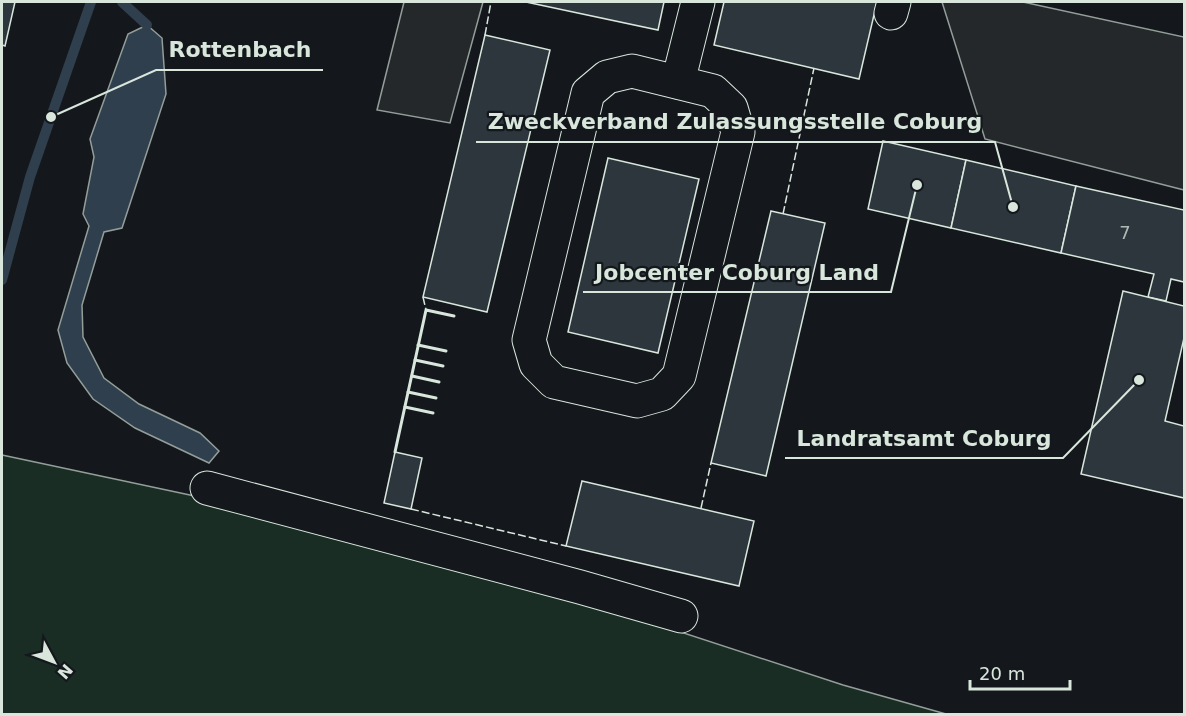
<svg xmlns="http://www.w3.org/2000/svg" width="1186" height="716" viewBox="0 0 1186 716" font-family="'DejaVu Sans',sans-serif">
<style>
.green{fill:#1a2d24;stroke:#939e99;stroke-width:1.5}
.parking{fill:#24282b;stroke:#939e99;stroke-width:1.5}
.water{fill:#2f3f4d;stroke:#939e99;stroke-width:1.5}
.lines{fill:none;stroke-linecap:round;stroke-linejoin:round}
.stream{stroke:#2f3f4d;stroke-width:10}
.building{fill:#2c363c;stroke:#d8e6dc;stroke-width:1.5}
.minor-casing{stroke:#d8e6dc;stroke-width:35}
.minor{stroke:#14181c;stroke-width:33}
.fence{stroke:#d8e6dc;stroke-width:1.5;stroke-dasharray:8 3;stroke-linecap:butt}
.wall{stroke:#d8e6dc;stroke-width:3}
.labels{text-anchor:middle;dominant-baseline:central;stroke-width:4.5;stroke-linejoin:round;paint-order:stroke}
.number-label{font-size:18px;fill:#adbab4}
.leader{fill:none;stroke:#d8e6dc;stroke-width:2}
.callout-dot{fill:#d8e6dc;stroke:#14181c;stroke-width:2}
.callout-label{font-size:22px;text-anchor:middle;font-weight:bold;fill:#d8e6dc;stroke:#14181c;stroke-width:4.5;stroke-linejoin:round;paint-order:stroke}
</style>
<rect width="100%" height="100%" fill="#14181c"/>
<path class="green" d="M2,455L204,498L601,606L843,685L946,714H2Z"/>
<g class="parking">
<path d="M404,2H483L450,123L377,110Z"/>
<path d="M942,2H1023L1184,37V190L985,139Z"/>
</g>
<path class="water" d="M147,25L162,38L166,94L122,228L104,232L82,305L83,337L104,378L139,404L200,433L219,451L209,463L135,428L93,399L67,363L58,330L89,226L83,214L94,157L90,139L128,34Z"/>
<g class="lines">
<g class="stream">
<path d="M122,2L147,25"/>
<path d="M2,280L30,177L91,2"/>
</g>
</g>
<g class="building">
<path d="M2,2H15L5,46L2,45Z"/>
<path d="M526,2H664L658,30Z"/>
<path d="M724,2H877L859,79L714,45Z"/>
<path d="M485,35L550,50L487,312L423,297Z"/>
<path d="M883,141L966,160L951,228L868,209Z"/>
<path d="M608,158L699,179L658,353L568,332Z"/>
<path d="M966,160L1076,186L1061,253L951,228Z"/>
<path d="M1076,186L1184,210V282L1171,279L1166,301L1148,297L1154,274L1061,253Z"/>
<path d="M771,211L825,223L766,476L711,463Z"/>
<path d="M1123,291L1184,306V338L1165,421L1184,426V498L1081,474Z"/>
<path d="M395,452L422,458L411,509L384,503Z"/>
<path d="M582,481L754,521L739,586L566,546Z"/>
</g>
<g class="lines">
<g class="minor-casing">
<g id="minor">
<path d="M891,13L894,2"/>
<path d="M632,71L713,91L731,108L738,132L679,376L662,394L637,401L554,382L536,364L529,340L588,93L607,77Z"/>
<path d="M678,82L698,2"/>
<path d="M207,488L580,587L681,616"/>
</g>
</g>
<use href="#minor" class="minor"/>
<g class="fence">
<path d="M485,35L491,2"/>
<path d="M783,214L814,68"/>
<path d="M423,297L426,310"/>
<path d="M701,508L711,463"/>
<path d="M411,509L566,546"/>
</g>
<g class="wall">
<path d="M418,345L446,351"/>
<path d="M415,360L443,366"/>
<path d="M412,376L439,382"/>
<path d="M408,392L436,398"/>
<path d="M405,407L433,413"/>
<path d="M395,452L426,310L454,316"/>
</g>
</g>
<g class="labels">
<g class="number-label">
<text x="1125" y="232">7</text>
</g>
</g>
<path class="leader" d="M51 117L156 70H323M1013 207L995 142H476M917 185L891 292H583M1139 380L1063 458H785"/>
<g class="callout-dot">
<circle cx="51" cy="117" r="6"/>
<circle cx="1013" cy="207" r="6"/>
<circle cx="917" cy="185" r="6"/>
<circle cx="1139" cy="380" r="6"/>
</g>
<g class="callout-label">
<text x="240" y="57">Rottenbach</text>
<text x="735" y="129">Zweckverband Zulassungsstelle Coburg</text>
<text x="737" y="280">Jobcenter Coburg Land</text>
<text x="924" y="446">Landratsamt Coburg</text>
</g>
<rect width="1186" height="716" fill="none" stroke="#d8e6dc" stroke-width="6"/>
<g transform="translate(54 662) rotate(131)" stroke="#14181c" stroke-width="4.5" paint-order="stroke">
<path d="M0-4.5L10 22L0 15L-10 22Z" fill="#d8e6dc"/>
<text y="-9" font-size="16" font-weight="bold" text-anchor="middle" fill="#d8e6dc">N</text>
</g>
<path d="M970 680v9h100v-9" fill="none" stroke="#d8e6dc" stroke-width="3"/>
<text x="979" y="680" font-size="18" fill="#d8e6dc" stroke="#14181c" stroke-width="4.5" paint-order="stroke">20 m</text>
</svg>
